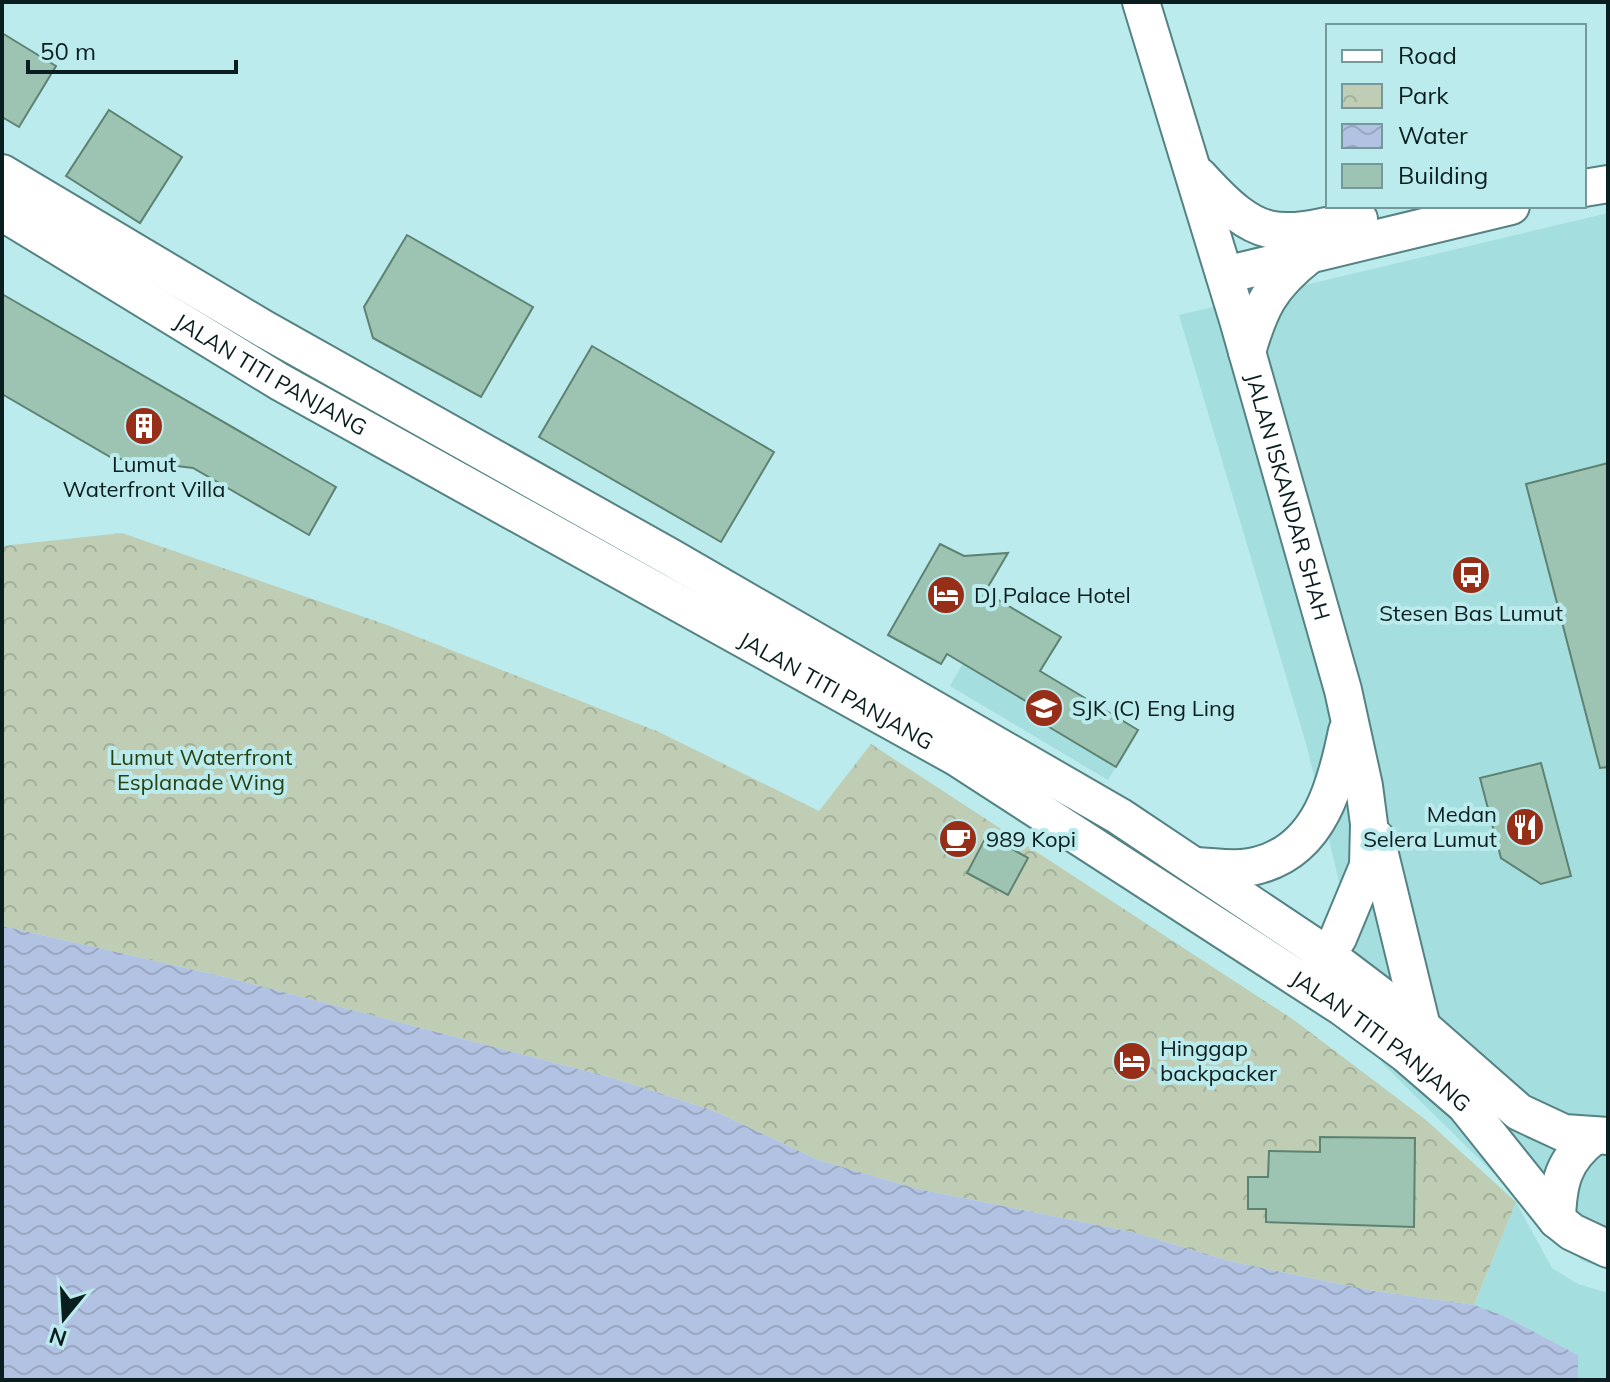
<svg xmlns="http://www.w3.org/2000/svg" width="1610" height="1382" viewBox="0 0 1610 1382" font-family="Mulish,sans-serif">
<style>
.built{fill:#a5dedf}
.park{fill:url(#park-crowns)}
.water{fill:url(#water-waves)}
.building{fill:#9dc4b2;stroke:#5d8272;stroke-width:2}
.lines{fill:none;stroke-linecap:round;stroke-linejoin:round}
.secondary-casing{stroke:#558283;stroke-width:40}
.secondary{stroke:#fff;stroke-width:36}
.labels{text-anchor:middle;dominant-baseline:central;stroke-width:8;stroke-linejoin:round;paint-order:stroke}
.street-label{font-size:22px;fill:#0b1e1f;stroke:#bbebec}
.poi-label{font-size:22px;fill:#0b1e1f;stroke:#bbebec;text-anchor:start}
.park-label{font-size:22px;fill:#294213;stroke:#bbebec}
</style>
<defs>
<pattern id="park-crowns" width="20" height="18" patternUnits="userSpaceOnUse" patternTransform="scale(2)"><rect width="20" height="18" fill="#bfcdb5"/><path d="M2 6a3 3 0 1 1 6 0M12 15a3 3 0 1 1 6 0" fill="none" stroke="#a3b09b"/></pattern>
<pattern id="water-waves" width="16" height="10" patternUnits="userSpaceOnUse" patternTransform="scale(2)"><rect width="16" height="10" fill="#b2c2e2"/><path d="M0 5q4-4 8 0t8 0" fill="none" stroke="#98a6c1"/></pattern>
</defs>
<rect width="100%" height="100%" fill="#bbebec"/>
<g class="built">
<path d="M1608,213V1269L1582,1261L1382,1063L1307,747L1179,315Z"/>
<path d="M1000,599L1061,637L1040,672L1138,730L1108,780L950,686Z"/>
<path d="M1516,1202L1552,1268L1578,1284L1608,1293V1380H1578V1355L1504,1316L1474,1305Z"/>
</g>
<path class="park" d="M122,533L390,626L659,732L819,811L871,744L1294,1020L1426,1120L1516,1202L1474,1305L1374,1291L1233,1262L1132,1232L918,1189L818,1160L714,1111L613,1078L225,977L2,926V546Z"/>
<path class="water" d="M2,926L225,977L613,1078L714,1111L818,1160L918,1189L1132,1232L1233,1262L1374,1291L1474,1305L1504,1316L1578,1355V1380H2Z"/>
<g class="building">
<path d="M2,33L56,66L19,127L2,117Z"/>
<path d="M109,110L182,157L140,223L66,176Z"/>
<path d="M407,235L533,307L481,397L373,338L364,307Z"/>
<path d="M2,294L336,487L309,535L193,468L112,458L2,394Z"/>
<path d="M592,346L774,452L721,542L539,437Z"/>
<path d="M1608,463V767L1600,768L1526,484Z"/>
<path d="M940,544L964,556L1008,553L985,592L1061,637L1040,671L1138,730L1116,767L1034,718L1039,709L947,654L941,664L888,635Z"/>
<path d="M1541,763L1571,876L1541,884L1501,858L1480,778Z"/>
<path d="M987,835L1028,858L1008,895L967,873Z"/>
<path d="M1320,1137L1415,1138L1414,1227L1266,1222V1209H1248V1177H1268L1269,1151L1320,1152Z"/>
</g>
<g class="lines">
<g class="secondary-casing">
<g id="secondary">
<path id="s1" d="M1141,2L1238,320L1343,690L1364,786L1369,824L1368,866L1338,938L1313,975"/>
<path d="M2,173L264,329L670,557L1119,816L1327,955L1422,1027L1519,1112L1564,1133L1608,1136"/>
<path d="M1199,176C1259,242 1274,238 1359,219"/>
<path d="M1584,188L1608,184"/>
<path id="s2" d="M2,212L280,382L956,757L1342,1007L1406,1054L1465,1105L1557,1220L1572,1232L1608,1249"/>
<path d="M1225,275L1511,206"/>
<path d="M1247,352C1260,307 1270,286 1308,256"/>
<path d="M1376,838L1422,1027"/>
<path d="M1197,866C1217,867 1239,871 1259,865C1320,849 1336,785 1347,731"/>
<path d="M1557,1220C1558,1183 1563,1160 1593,1137"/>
</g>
</g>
<use href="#secondary" class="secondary"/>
</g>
<defs>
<g id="building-disc" transform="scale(2)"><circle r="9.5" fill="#972f18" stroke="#bbebec"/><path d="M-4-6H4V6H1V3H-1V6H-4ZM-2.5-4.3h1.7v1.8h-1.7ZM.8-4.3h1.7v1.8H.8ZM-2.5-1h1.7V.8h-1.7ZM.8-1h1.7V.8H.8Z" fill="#fff"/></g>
<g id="bus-disc" transform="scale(2)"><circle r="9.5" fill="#972f18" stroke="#bbebec"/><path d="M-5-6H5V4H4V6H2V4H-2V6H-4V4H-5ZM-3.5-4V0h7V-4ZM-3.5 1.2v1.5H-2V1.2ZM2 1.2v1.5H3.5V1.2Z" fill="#fff"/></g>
<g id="hotel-disc" transform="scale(2)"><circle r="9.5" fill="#972f18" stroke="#bbebec"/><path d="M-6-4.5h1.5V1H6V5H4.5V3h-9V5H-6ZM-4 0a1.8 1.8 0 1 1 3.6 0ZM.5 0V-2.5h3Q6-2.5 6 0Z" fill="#fff"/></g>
<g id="school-disc" transform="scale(2)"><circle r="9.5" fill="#972f18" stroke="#bbebec"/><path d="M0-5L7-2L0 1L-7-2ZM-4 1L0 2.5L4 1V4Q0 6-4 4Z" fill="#fff"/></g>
<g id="restaurant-disc" transform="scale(2)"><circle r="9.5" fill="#972f18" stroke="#bbebec"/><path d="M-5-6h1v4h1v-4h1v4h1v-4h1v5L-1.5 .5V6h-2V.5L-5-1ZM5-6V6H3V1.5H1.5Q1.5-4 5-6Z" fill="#fff"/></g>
<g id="cafe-disc" transform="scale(2)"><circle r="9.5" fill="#972f18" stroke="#bbebec"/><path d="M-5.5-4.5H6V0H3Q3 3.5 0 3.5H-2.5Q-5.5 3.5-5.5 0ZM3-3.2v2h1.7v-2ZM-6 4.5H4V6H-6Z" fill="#fff"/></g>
</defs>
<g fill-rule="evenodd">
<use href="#building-disc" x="144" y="426"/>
<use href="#bus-disc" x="1471" y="575"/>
<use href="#hotel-disc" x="946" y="595"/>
<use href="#school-disc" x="1044" y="708"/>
<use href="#restaurant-disc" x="1525" y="827"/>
<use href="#cafe-disc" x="958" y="839"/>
<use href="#hotel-disc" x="1132" y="1061"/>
</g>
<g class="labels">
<g class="street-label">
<text stroke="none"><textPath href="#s2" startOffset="314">JALAN TITI PANJANG</textPath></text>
<text stroke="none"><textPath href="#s1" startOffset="516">JALAN ISKANDAR SHAH</textPath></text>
<text stroke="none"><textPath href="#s2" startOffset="962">JALAN TITI PANJANG</textPath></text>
<text stroke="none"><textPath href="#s2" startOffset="1610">JALAN TITI PANJANG</textPath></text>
</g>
<g class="poi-label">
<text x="144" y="464" text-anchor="middle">Lumut<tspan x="144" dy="25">Waterfront Villa</tspan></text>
<text x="974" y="595">DJ Palace Hotel</text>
<text x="1471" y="613" text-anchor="middle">Stesen Bas Lumut</text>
<text x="1072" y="708">SJK (C) Eng Ling</text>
<text x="1497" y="814" text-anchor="end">Medan<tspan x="1497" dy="25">Selera Lumut</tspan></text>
<text x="986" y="839">989 Kopi</text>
<text x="1160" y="1048">Hinggap<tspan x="1160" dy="25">backpacker</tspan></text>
</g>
<g class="park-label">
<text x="201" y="757">Lumut Waterfront<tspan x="201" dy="25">Esplanade Wing</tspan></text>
</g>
</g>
<rect width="1610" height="1382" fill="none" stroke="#0b1e1f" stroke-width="8"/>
<rect x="1326" y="24" width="260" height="184" fill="#bbebec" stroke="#75999a" stroke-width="2"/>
<rect x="1342" y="50" width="40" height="12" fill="#ffffff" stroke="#75999a" stroke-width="2"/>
<text x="1398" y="64" font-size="24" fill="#0b1e1f">Road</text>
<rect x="1342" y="84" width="40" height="24" fill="url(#park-crowns)" stroke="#75999a" stroke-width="2"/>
<text x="1398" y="104" font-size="24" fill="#0b1e1f">Park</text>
<rect x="1342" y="124" width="40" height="24" fill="url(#water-waves)" stroke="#75999a" stroke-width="2"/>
<text x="1398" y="144" font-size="24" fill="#0b1e1f">Water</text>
<rect x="1342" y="164" width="40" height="24" fill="#9dc4b2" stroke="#75999a" stroke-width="2"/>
<text x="1398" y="184" font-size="24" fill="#0b1e1f">Building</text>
<g transform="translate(64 1318) rotate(198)" stroke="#bbebec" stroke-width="6" paint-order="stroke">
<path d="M0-6L14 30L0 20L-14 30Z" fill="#0b1e1f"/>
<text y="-12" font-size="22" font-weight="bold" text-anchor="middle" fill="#0b1e1f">N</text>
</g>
<path d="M28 60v12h208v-12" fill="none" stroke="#0b1e1f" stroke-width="4"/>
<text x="40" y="60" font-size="24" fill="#0b1e1f" stroke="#bbebec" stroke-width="6" paint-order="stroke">50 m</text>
</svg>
